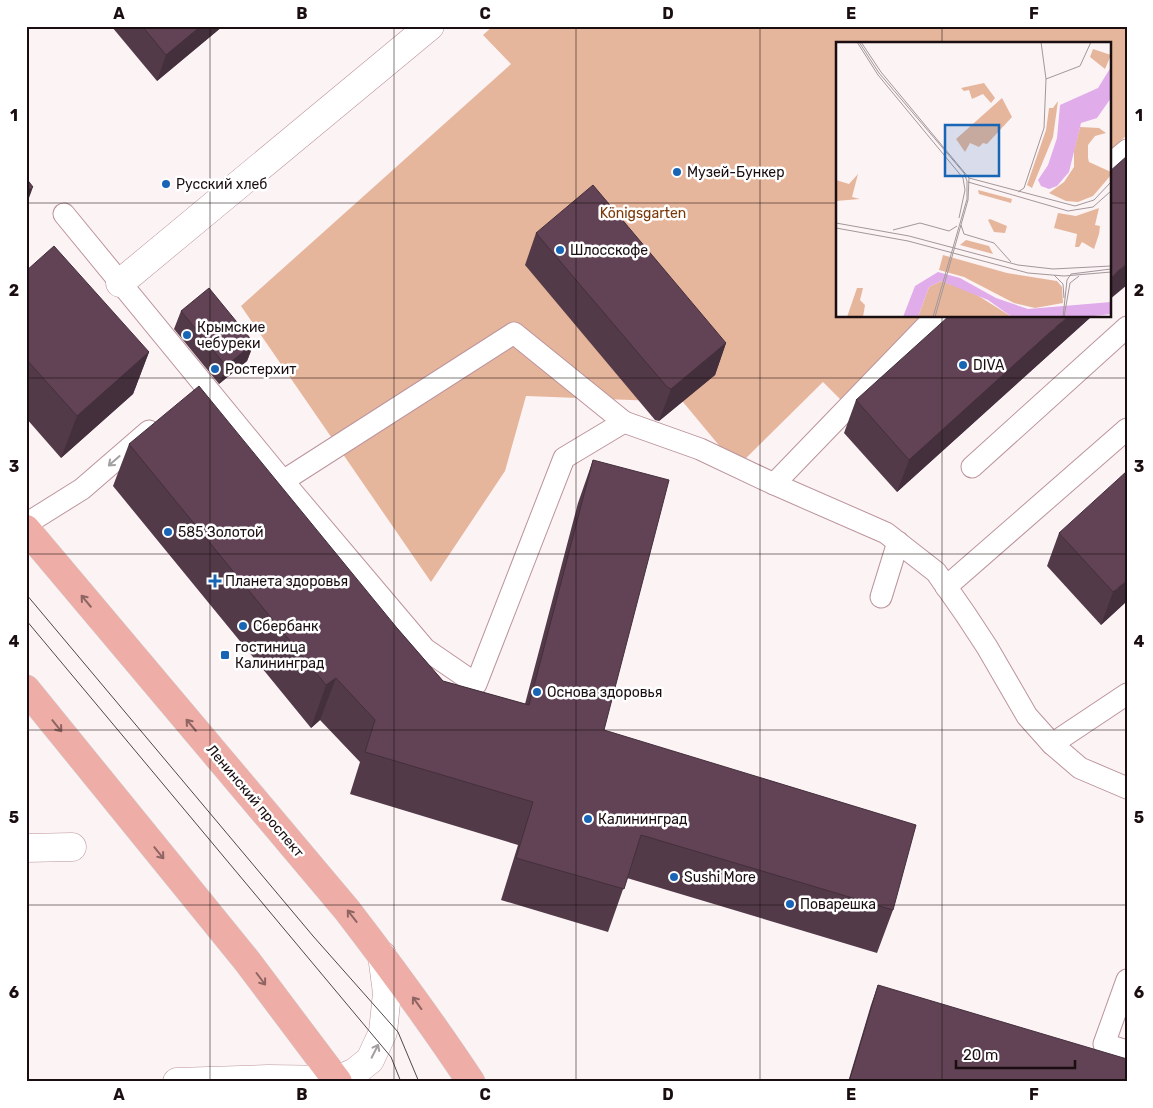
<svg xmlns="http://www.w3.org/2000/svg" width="1153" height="1108" viewBox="0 0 1153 1108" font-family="Rubik,sans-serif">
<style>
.green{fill:#e6b69c}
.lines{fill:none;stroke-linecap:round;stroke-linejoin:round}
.lane-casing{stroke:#bc949c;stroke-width:23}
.street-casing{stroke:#bc949c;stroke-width:29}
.secondary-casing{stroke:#bc949c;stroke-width:29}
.primary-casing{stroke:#d1cfcf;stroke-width:29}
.lane{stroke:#fff;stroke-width:21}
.street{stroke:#fff;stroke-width:28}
.secondary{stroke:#fff;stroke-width:28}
.primary{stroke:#eeada6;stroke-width:28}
.tram{stroke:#524649;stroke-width:1}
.wall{fill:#533a49}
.shaded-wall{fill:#442f3c}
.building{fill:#614355;stroke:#442f3c}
.oneway{stroke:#a49fa0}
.oneway2{stroke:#8f6563}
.grid{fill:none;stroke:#1b0e11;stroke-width:1;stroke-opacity:0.55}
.poi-dot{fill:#1765b4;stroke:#fff;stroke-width:2}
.labels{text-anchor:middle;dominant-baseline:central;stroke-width:5;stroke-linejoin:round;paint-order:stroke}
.poi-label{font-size:14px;fill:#1b0e11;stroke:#fff;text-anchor:start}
.park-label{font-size:14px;fill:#7a390a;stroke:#fff}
.street-label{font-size:14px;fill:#1b0e11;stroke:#fff}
.inset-road{fill:none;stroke:#a2979a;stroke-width:1}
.view{fill:#1765b4;fill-opacity:0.15;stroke:#1765b4;stroke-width:2.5}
.inset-edge{fill:none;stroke:#1b0e11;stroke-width:2.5}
.neatline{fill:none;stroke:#1b0e11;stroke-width:2}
.grid-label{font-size:16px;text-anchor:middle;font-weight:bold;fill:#1b0e11}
</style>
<rect width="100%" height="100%" fill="#fcf3f5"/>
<path class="green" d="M493,26H1127V135L1109,152V44H837V316H936L844,403L823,382L737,467L683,402L526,396L505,471L431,582L241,306L511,64L483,35Z"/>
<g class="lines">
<g class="lane-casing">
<g id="lane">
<path d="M1109,165L1127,150"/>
<path d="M64,214L283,481L425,649L476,684L564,458L624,422L700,449L774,484"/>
<path d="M936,316L774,484L886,533L936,572L966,615L987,647L1027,716L1052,744L1080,768L1127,788"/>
<path d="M972,467L1127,327"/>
<path d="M283,481L514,333L624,422"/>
<path d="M26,524L82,489L149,431"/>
<path d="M946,587L1127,429"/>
<path d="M881,597L898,542"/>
<path d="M1052,744L1127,694"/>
<path d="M1127,980L1104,1044L1127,1051"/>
</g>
</g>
<g class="street-casing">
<g id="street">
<path d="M120,283L430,26"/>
<path d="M26,848L72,847"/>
</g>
</g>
<g class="secondary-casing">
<path id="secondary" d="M177,1082L268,1079L337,1080L355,1072L370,1060L383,1032L387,993L382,955"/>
</g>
<g class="primary-casing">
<g id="primary">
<path d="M26,529L347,910C390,966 432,1023 471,1082"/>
<path d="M26,689L247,961L338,1082"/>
</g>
</g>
<use href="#lane" class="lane"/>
<use href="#street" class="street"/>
<use href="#secondary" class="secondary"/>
<use href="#primary" class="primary"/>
<g class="tram">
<path d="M26,594L313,936L398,1032L419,1082"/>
<path d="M26,620L391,1057L401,1082"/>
</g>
</g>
<g class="wall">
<path d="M112,26H223L157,81L112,27Z"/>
<path d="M536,233L726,343L715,375L659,421L655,420L525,265Z"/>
<path d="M26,271L149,352L133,394L61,458L26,418Z"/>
<path d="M181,311L254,343L247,361L219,384L174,329Z"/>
<path d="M1092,316L897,492L844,433L856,400Z"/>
<path d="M129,444L397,628L443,681L525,704L578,503L593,460L604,730L893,910L877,953L627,878L608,932L501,900L518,845L350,794L360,762L320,720L311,728L113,486Z"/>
<path d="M1059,533L1127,601L1101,625L1047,566Z"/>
<path d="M878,985L1127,1082H848L871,1005Z"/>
</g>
<g class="shaded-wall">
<path d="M201,26H223L157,81L166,55Z"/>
<path d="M33,187L26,206V192Z"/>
<path d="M1127,263V285L1109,300V279Z"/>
<path d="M1068,316H1092L897,492L909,460Z"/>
<path d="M254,343L247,361L219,384L226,366Z"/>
<path d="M726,343L715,375L659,421L671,389Z"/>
<path d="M149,352L133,394L61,458L77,416Z"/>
<path d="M1127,580V601L1101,625L1113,592Z"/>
<path d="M336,678L320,720L311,728L326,685Z"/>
</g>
<g class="building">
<path d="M142,26H201L166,55Z"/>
<path d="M1127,156V263L1109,279V172Z"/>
<path d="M26,178L33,187L26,192Z"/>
<path d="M593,185L726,343L671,389L667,387L536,233Z"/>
<path d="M54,246L149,352L77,416L26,359V271Z"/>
<path d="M209,288L254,343L226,366L181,311Z"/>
<path d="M949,316H1068L909,460L856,400Z"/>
<path d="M199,386L397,628L443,681L529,705L593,460L669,480L604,730L916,825L893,910L641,835L624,889L516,858L533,802L365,752L375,720L336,678L326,685L129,444Z"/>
<path d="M1127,471V580L1113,592L1059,533Z"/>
<path d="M878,985L1127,1059V1082H849Z"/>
</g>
<defs><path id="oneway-shaft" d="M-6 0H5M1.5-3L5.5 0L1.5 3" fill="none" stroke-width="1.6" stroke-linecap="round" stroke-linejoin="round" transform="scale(1.25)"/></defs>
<g class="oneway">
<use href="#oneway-shaft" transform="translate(114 461) rotate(139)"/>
<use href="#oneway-shaft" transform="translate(375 1051) rotate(-63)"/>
</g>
<g class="oneway2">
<use href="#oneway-shaft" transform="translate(86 601) rotate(-130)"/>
<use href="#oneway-shaft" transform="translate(191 725) rotate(-130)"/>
<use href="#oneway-shaft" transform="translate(57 726) rotate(51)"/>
<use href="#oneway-shaft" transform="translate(159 853) rotate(51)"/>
<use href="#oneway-shaft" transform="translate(352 916) rotate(-128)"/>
<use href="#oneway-shaft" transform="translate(261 979) rotate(53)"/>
<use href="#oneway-shaft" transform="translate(417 1003) rotate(-126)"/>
</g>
<path class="grid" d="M210,26V1082M394,26V1082M576,26V1082M760,26V1082M942,26V44M26,203H837M1109,203H1127M942,316V1082M26,378H1127M26,554H1127M26,730H1127M26,905H1127"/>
<g class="poi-dot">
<circle cx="677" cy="172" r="5"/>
<circle cx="166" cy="184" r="5"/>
<circle cx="560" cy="250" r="5"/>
<circle cx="187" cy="335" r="5"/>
<circle cx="963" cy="365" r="5"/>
<circle cx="215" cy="369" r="5"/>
<circle cx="168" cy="532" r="5"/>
<path d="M212.5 573.5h5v5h5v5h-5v5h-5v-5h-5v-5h5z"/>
<circle cx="243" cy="626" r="5"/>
<rect x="220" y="650" width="10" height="10" rx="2.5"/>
<circle cx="537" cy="692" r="5"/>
<circle cx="588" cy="819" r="5"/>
<circle cx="674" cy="877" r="5"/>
<circle cx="790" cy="904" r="5"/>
</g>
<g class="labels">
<g class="poi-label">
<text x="687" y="172">Музей-Бункер</text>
<text x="176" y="184">Русский хлеб</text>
<text x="570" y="250">Шлосскофе</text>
<text x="197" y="327">Крымские<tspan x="197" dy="16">чебуреки</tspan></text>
<text x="973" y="365">DIVA</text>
<text x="225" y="369">Ростерхит</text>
<text x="178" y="532">585 Золотой</text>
<text x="225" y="581">Планета здоровья</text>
<text x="253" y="626">Сбербанк</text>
<text x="235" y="647">гостиница<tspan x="235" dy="16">Калининград</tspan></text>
<text x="547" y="692">Основа здоровья</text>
<text x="598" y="819">Калининград</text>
<text x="684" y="877">Sushi More</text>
<text x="800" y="904">Поварешка</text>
</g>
<g class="park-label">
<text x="643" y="213">Königsgarten</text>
</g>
<g class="street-label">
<text transform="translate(255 801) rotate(50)">Ленинский проспект</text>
</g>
</g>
<g transform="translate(836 42)">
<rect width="275" height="275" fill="#fcf3f5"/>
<path d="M257,7L275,13L269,27L254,15ZM148,41L159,56L155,61L147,52L136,57L133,48L128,49L125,46ZM166,56L176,75L151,102L147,101L143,105L134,101L129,110L120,97ZM222,59L217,95L196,146L191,143L210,88L213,66H217ZM244,85L263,86L270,91L259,94L252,103V116L253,120L275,130V133L257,154L242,160L230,159L213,151L228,140L238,125V108ZM22,132L16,155L24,157L0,159V138L13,142ZM142,148L176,157L175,161L143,152ZM263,166L259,183L264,184L263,192L258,207L246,200L243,205H239L241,192L218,186L222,171L240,174ZM154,177L171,184L169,191L158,190L152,178ZM130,198L153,204L157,212L124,203ZM107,213L171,231L221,239L226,245L227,261L199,266L178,261L128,235L103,228ZM105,239L133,248L176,275H82L93,245ZM21,246H27L24,258L29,263L27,275H11Z" fill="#e6b69c"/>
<path d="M275,25V56L261,76L245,81L233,130L221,144L213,147L205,144L202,138L212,123L221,96L224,63L262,46ZM102,230L124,236L160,256L192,267L275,260V272L249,275H176L152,258L105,239L93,245L82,275H67L79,244Z" fill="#e0acea"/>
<path class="inset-road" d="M21,0L42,33L127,136L129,148L123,176M23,0L43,31L128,131L131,139V157L97,275M25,0L45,30L133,136L132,158L99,275M210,37L244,24L255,0M133,136L239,164L258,158L275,140M132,140L232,169L257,165L275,149M182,150L188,146L208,86L210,37L205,0M0,181L73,194L182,223L217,227L275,224M125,183L128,192L158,201L175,220M0,186L72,199L192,231L228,234L275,230M57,188L84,181L113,189L121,184M218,233L227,242L228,256M227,275L231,238L235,232L275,227M228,275L234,241L243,234"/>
<path class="view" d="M109,83H163V134H109Z"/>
<rect width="275" height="275" class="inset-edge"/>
</g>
<rect width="1153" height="1108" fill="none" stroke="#ffffff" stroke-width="55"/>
<path d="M956 1060v8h119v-8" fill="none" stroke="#1b0e11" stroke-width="2.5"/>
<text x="963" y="1060" font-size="15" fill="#1b0e11" stroke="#ffffff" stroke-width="4" paint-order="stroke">20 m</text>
<rect x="28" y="28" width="1098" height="1052" class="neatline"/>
<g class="grid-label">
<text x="119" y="19">A</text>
<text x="302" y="19">B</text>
<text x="485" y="19">C</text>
<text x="668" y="19">D</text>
<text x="851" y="19">E</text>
<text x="1034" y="19">F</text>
<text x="14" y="121">1</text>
<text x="1139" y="121">1</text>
<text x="14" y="296">2</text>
<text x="1139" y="296">2</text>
<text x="14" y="472">3</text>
<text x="1139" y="472">3</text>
<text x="14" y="647">4</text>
<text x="1139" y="647">4</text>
<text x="14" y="823">5</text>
<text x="1139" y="823">5</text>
<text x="14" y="998">6</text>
<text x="1139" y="998">6</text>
<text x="119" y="1100">A</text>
<text x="302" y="1100">B</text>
<text x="485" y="1100">C</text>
<text x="668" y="1100">D</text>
<text x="851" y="1100">E</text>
<text x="1034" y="1100">F</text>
</g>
</svg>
